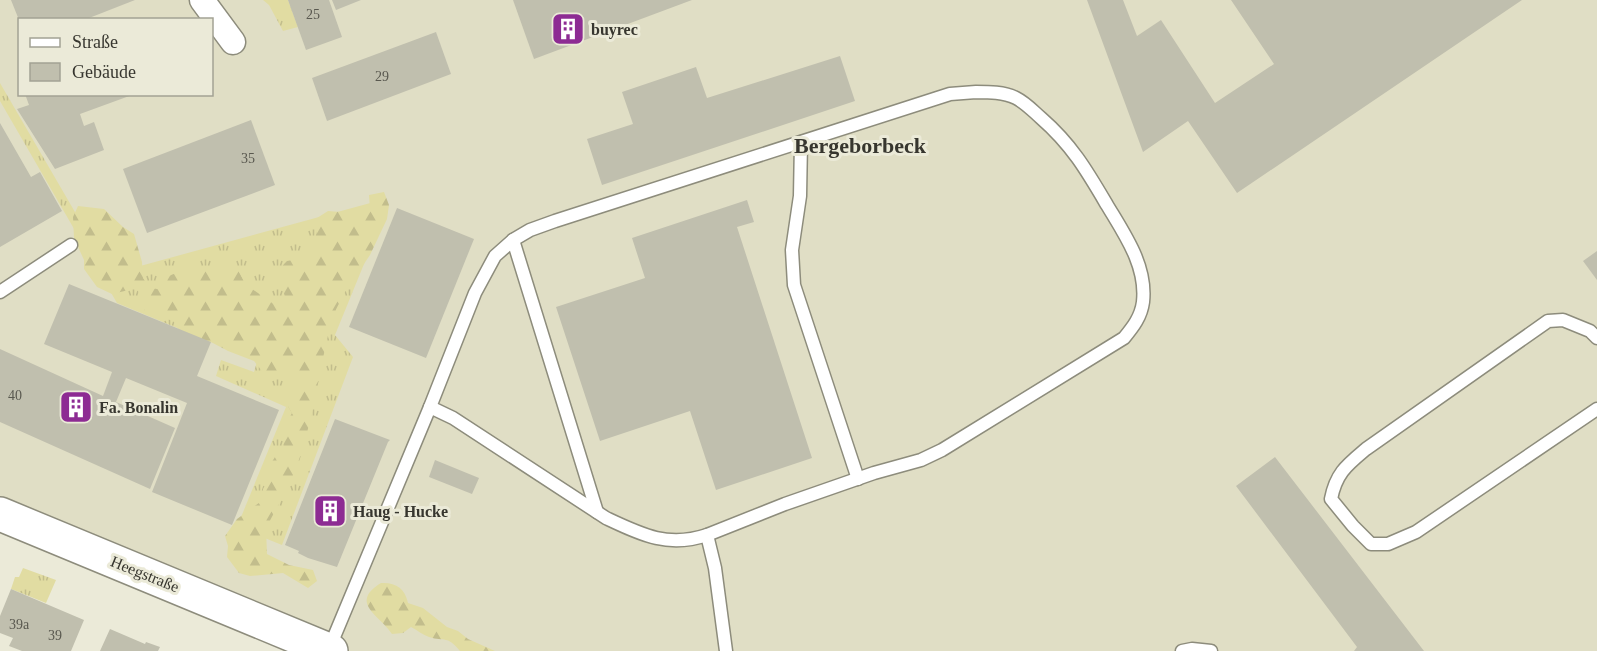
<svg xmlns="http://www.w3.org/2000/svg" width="1597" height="651" viewBox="0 0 1597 651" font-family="Georgia,serif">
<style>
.built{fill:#e0dec5;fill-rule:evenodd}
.grass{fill:url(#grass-tufts)}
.forest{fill:url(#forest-firs)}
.building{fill:#c0bfae}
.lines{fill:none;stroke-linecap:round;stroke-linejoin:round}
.lane-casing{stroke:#8d8c7c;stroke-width:15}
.street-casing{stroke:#8d8c7c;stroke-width:27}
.secondary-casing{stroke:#8d8c7c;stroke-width:36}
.lane{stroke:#fff;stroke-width:12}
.street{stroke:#fff;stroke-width:24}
.secondary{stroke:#fff;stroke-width:33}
.labels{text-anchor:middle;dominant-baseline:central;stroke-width:6;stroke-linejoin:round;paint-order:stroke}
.number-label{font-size:14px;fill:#59584f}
.poi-label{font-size:16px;font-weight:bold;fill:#37362f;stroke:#ebead8;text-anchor:start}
.street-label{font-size:16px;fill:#37362f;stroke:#ebead8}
.district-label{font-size:22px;font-weight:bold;fill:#37362f;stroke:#ebead8}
</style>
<defs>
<pattern id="grass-tufts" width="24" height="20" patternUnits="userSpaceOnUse" patternTransform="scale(1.5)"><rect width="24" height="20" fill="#e1dca2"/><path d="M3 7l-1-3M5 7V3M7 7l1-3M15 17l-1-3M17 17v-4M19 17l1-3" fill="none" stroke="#c2bd8c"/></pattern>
<pattern id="forest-firs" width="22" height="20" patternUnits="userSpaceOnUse" patternTransform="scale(1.5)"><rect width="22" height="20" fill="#e1dca2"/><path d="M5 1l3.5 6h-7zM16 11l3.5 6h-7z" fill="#c2bd8c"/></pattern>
</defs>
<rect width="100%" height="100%" fill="#ebead8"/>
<path class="built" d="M0,0H1597V651H331L0,514ZM20,20H212V94H20Z"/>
<g class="grass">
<path d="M263,0H288L298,27L283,31L269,5Z"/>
<path d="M0,83L111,274L374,202L382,220L335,335L353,357L282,545L237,527L286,407L216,376L221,360L254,372L258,358L211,342L117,303L0,101Z"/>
<path d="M23,568L56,580L46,603L11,589L15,577H19Z"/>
</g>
<g class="forest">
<path d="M384,192L389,205L387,219L370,255L345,292L332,317L323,358L317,371L318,382L316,396L303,449L290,483L266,528L267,554L289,565L313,570L317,581L308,588L283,573L250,576L239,573L227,557L228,546L225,536L237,519L263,500V489L270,477L268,468L275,457L284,450L282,431L292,413L286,403L284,389L294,387L296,381L290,376L262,371L254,361L228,351L211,342L197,344L182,335L174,322L160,315L145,311L137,288L112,294L97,287L84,269V260L74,238L73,217L78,206L104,209L123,227L134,234L142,262L143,278L151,288L163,290V280C175,270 189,272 203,266L220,273L238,269L245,284L275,305H287L278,270L287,261L304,258L316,248L317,218L328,211L354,213L370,209L369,195Z"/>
<path d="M381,583C395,582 405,588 408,603L423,608L447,627L458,631L468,639L495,651H460C447,635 445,642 429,637C423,635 417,630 411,627L403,633L392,634C381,616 348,603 381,583Z"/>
</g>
<g class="building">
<path d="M11,0H135L84,20H19Z"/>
<path d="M288,0H329L342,37L306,50Z"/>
<path d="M332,0H361L336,10Z"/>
<path d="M513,0H692L534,59Z"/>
<path d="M1087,0H1123L1137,36L1161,20L1215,103L1274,64L1231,0H1522L1237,193L1188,121L1143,152Z"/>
<path d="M436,32L451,74L327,121L312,78Z"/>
<path d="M840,56L855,101L602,185L587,139L633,124L622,92L696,67L707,98Z"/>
<path d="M25,94H132V95L80,114L84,126L94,122L104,150L55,169L17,109L29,105Z"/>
<path d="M251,120L275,185L147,233L123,169Z"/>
<path d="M0,123L31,177L40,172L62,211L0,247Z"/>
<path d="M747,200L754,222L737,227L812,458L716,490L690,411L600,441L556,307L645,278L632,238Z"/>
<path d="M397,208L474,239L426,358L349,327Z"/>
<path d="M1597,251V280L1583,261Z"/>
<path d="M69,284L211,342L197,376L279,410L232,525L152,492L187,403L126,378L116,402L175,428L150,489L0,422V349L103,396L112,372L44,344Z"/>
<path d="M335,419L390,440L388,442L337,567L308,558L298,553L299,551L285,545Z"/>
<path d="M1275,457L1424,651H1354L1357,647L1236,486Z"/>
<path d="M435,460L479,478L472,494L429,477Z"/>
<path d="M11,589L84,620L71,651H22L9,646L13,638L0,633V616Z"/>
<path d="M110,629L145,644L146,642L160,647L158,651H100Z"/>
</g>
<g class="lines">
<g class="lane-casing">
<g id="lane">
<path d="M976,92C989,92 1004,92 1016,98C1026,103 1033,111 1041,118C1072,145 1087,171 1107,205C1125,235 1147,266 1143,302C1141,317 1133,327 1124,338L942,450L921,460L874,473L785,504L707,535C668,548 642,535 606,518L453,418L430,407L475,293L495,256L513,240L530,230L555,221L950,94Z"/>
<path d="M801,142L800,196L792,250L794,285L858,479"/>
<path d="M513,240L597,512"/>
<path d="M0,292L71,245"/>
<path d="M1597,338L1590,331L1563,320L1548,321L1366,449C1347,465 1336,473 1331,499L1353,526L1371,544H1388L1416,532L1597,409"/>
<path d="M707,535L715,568L726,651"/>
<path d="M329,649L430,407"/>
<path d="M1182,651L1192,649L1211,651"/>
</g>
</g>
<g class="street-casing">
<path id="street" d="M202,0L233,42"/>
</g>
<g class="secondary-casing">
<path id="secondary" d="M0,514L331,651"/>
</g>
<use href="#lane" class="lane"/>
<use href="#street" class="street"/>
<use href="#secondary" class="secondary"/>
</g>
<defs>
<g id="building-square" transform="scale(1.725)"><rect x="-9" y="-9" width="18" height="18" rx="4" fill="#8d2b93" stroke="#ebead8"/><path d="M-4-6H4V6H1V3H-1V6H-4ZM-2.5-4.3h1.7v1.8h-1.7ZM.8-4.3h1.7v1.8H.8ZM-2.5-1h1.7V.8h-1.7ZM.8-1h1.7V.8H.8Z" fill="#fff"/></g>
</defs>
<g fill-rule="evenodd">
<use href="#building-square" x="568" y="29"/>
<use href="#building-square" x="76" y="407"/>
<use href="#building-square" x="330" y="511"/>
</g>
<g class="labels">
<g class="number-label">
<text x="313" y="14">25</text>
<text x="382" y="76">29</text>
<text x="248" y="158">35</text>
<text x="15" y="395">40</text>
<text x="19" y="624">39a</text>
<text x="55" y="635">39</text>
</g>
<g class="poi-label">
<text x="591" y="29">buyrec</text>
<text x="99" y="407">Fa. Bonalin</text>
<text x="353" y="511">Haug - Hucke</text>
</g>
<g class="street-label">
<text transform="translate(145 574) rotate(22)">Heegstraße</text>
</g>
<g class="district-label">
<text x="860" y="145">Bergeborbeck</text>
</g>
</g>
<rect x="18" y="18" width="195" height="78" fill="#ebead8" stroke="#a3a294" stroke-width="1.5"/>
<rect x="30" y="38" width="30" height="9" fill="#ffffff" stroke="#a3a294" stroke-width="1.5"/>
<text x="72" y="48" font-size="18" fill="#37362f">Straße</text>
<rect x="30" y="63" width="30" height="18" fill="#c0bfae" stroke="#a3a294" stroke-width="1.5"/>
<text x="72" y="78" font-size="18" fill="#37362f">Gebäude</text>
</svg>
